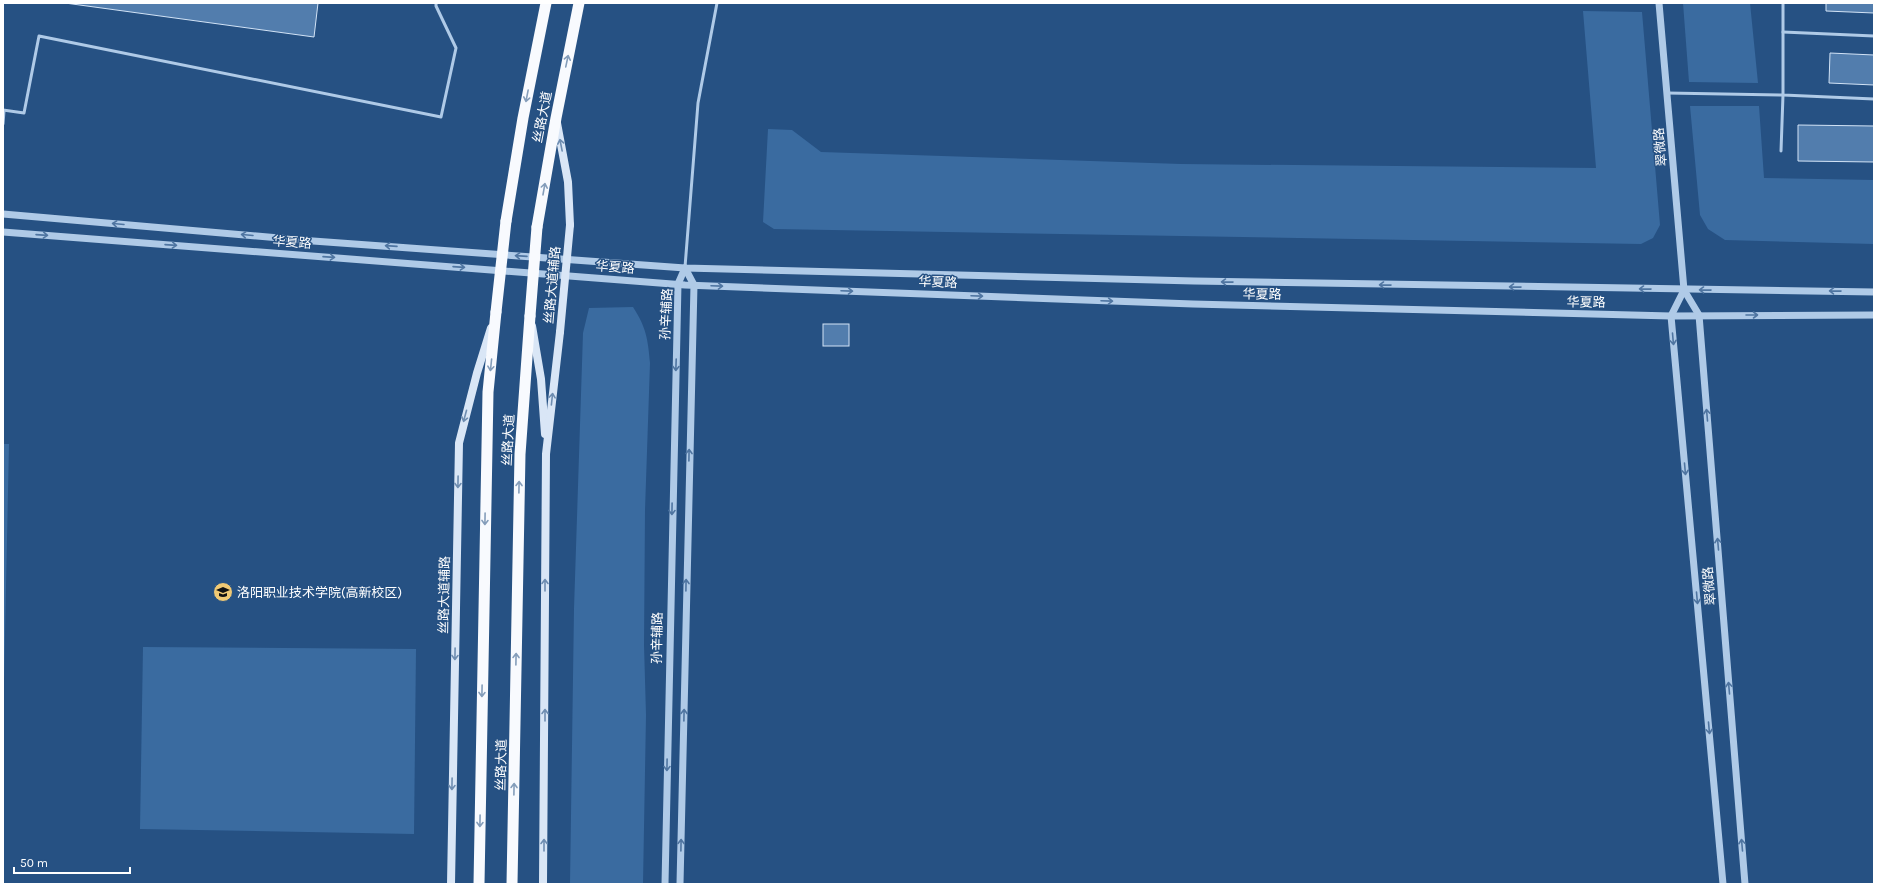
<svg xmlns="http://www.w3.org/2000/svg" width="1877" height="887" viewBox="0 0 1877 887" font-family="Karla,'Noto Sans SC',sans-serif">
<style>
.green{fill:#3a6ba0}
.building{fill:#527dad;stroke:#d2e3f6}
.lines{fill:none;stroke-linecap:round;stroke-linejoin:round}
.service{stroke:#afcae7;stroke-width:3}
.tertiary{stroke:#afcae7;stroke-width:7}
.secondary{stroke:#d9e6f6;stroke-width:8}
.trunk{stroke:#f8fafe;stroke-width:11}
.secondary-bridge{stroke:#d9e6f6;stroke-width:8}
.trunk-bridge{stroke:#f8fafe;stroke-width:11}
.oneway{stroke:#849dba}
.oneway2{stroke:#6e8db1}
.oneway3{stroke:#4f75a1}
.labels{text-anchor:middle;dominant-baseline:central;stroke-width:3;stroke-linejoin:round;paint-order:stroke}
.street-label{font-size:13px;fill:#fff;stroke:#265183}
.poi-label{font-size:13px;fill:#fff;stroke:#265183;text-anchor:start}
</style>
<rect width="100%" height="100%" fill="#265183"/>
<g class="green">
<path d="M1683,3H1750L1758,83L1689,82Z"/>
<path d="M1583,11L1642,12L1660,225L1653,238L1641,244L774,229L763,222L768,129L792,130L821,152L1181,164L1596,168Z"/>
<path d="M1690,106H1759L1764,178L1874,180V244L1725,240L1708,229L1700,215Z"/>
<path d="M633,307C646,327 648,339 650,363L645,510L644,645L646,715L643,884H570L574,609L583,333L589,308Z"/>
<path d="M3,444H9L4,683H3Z"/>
<path d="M143,647L416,649L414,834L140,829Z"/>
</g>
<g class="building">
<path d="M65,3H318L314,37Z"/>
<path d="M1826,3H1874V13L1826,11Z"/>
<path d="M1830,53L1874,55V85L1829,83Z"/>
<path d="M1798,125L1874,126V162L1798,161Z"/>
<rect x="823" y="324" width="26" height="22"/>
</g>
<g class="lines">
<g class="service">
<path d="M1783,3V95L1874,99"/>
<path d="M1783,32L1874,36"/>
<path d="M1667,93L1783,95L1781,151"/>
<path d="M3,110L24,113L39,36L441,117L456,48L436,6V3"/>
<path d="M3,124L4,111"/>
<path d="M685,267L698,103L717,3"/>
</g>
<g class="tertiary">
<path d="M1659,3L1684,290L1699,315L1745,884"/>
<path d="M3,214L313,241L685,268L1194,281L1874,292"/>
<path d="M3,232L685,285L1193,304L1671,316L1874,315"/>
<path d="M1684,290L1671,316L1723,884"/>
<path d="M665,884L678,284L685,268"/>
<path d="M680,884L694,285L685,268"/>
</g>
<g class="secondary">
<path d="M557,123L568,182L570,225"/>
<path d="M532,326L541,379L545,434"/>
<path d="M451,884L459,443L477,373L491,328"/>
<path d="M543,884L546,454L560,332"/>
</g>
<g class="trunk">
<path d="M506,221L523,118L546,3"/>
<path d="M537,227L556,118L579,3"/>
<path d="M479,884L488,392L496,312"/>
<path d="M512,884L520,454L530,316"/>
</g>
<path class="secondary-bridge" d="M560,332L570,225"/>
<g class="trunk-bridge">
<path d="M496,312L506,221"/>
<path d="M530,316L537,227"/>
</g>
</g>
<defs><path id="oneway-shaft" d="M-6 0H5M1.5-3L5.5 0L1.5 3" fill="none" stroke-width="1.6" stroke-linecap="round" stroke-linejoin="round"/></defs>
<g class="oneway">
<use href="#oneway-shaft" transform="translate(567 61) rotate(-78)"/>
<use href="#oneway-shaft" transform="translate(527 96) rotate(101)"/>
<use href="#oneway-shaft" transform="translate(544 189) rotate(-80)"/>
<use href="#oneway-shaft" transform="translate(491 365) rotate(96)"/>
<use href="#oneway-shaft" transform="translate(519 487) rotate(-89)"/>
<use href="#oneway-shaft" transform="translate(485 519) rotate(91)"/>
<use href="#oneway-shaft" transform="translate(516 659) rotate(-89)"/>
<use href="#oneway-shaft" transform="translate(482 691) rotate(91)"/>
<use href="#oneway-shaft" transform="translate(514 789) rotate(-89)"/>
<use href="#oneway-shaft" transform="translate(480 821) rotate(91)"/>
</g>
<g class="oneway2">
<use href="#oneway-shaft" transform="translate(561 145) rotate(-101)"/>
<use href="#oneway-shaft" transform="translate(552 399) rotate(-84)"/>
<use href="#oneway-shaft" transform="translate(465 416) rotate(105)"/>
<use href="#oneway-shaft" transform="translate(458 482) rotate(91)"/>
<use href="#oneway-shaft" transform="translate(545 585) rotate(-90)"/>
<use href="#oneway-shaft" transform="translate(455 654) rotate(91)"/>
<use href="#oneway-shaft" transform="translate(545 715) rotate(-90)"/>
<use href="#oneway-shaft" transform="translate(452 784) rotate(91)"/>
<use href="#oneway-shaft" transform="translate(544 845) rotate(-90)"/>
</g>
<g class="oneway3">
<use href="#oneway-shaft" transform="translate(118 224) rotate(-175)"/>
<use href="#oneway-shaft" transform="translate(42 235) rotate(4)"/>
<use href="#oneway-shaft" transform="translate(247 235) rotate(-175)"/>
<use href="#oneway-shaft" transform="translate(171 245) rotate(4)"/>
<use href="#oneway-shaft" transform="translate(391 246) rotate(-176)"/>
<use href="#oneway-shaft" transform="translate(521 256) rotate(-176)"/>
<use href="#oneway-shaft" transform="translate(329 257) rotate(4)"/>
<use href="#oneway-shaft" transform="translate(459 267) rotate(4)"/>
<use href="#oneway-shaft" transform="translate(1227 282) rotate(-179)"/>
<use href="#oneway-shaft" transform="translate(1385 285) rotate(-179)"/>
<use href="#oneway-shaft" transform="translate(717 286) rotate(2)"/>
<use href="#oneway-shaft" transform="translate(1515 287) rotate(-179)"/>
<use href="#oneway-shaft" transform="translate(1645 289) rotate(-179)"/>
<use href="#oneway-shaft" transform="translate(1705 290) rotate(-179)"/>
<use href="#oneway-shaft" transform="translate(847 291) rotate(2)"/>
<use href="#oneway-shaft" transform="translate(1835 291) rotate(-179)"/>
<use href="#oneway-shaft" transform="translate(977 296) rotate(2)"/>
<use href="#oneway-shaft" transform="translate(1107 301) rotate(2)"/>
<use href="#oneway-shaft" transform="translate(1752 315)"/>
<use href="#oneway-shaft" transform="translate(1673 339) rotate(85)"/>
<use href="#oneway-shaft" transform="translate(676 365) rotate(92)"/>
<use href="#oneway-shaft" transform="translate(1707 415) rotate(-95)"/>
<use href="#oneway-shaft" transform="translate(689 455) rotate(-89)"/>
<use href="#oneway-shaft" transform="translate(1685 469) rotate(85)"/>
<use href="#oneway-shaft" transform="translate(672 509) rotate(91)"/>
<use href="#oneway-shaft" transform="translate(1718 544) rotate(-95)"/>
<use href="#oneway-shaft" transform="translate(686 585) rotate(-89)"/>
<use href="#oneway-shaft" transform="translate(1697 598) rotate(85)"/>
<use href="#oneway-shaft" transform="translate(1729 688) rotate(-95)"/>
<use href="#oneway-shaft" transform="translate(684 715) rotate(-89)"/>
<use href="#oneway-shaft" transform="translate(1709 728) rotate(85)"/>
<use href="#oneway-shaft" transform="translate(667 765) rotate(91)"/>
<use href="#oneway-shaft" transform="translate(681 845) rotate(-89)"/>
<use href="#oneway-shaft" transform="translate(1742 845) rotate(-95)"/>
</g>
<defs>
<g id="university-disc" transform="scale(1)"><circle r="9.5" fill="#f0c974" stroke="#265183"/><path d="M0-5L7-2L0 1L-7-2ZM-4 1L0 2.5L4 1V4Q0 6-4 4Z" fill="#111"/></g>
</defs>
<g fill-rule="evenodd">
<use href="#university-disc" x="223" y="592"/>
</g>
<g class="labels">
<g class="street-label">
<text transform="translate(542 117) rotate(-79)">丝路大道</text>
<text transform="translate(1660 147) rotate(-95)">翠微路</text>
<text transform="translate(292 242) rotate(4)">华夏路</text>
<text transform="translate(615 267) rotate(4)">华夏路</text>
<text transform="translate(938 282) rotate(2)">华夏路</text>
<text transform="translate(552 285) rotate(-85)">丝路大道辅路</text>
<text transform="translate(1262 294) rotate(1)">华夏路</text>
<text transform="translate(1586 302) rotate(1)">华夏路</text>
<text transform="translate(666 314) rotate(-87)">孙辛辅路</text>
<text transform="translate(508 440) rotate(-87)">丝路大道</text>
<text transform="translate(1709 586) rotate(-95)">翠微路</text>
<text transform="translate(444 595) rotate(-89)">丝路大道辅路</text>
<text transform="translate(657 638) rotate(-89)">孙辛辅路</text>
<text transform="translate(501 765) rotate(-89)">丝路大道</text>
</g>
<g class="poi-label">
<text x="237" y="592">洛阳职业技术学院(高新校区)</text>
</g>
</g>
<rect width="1877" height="887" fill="none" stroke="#ffffff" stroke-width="8"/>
<path d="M14 867v6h116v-6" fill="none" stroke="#ffffff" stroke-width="2"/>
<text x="20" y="867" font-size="12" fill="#ffffff" stroke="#265183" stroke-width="3" paint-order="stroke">50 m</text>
</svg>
